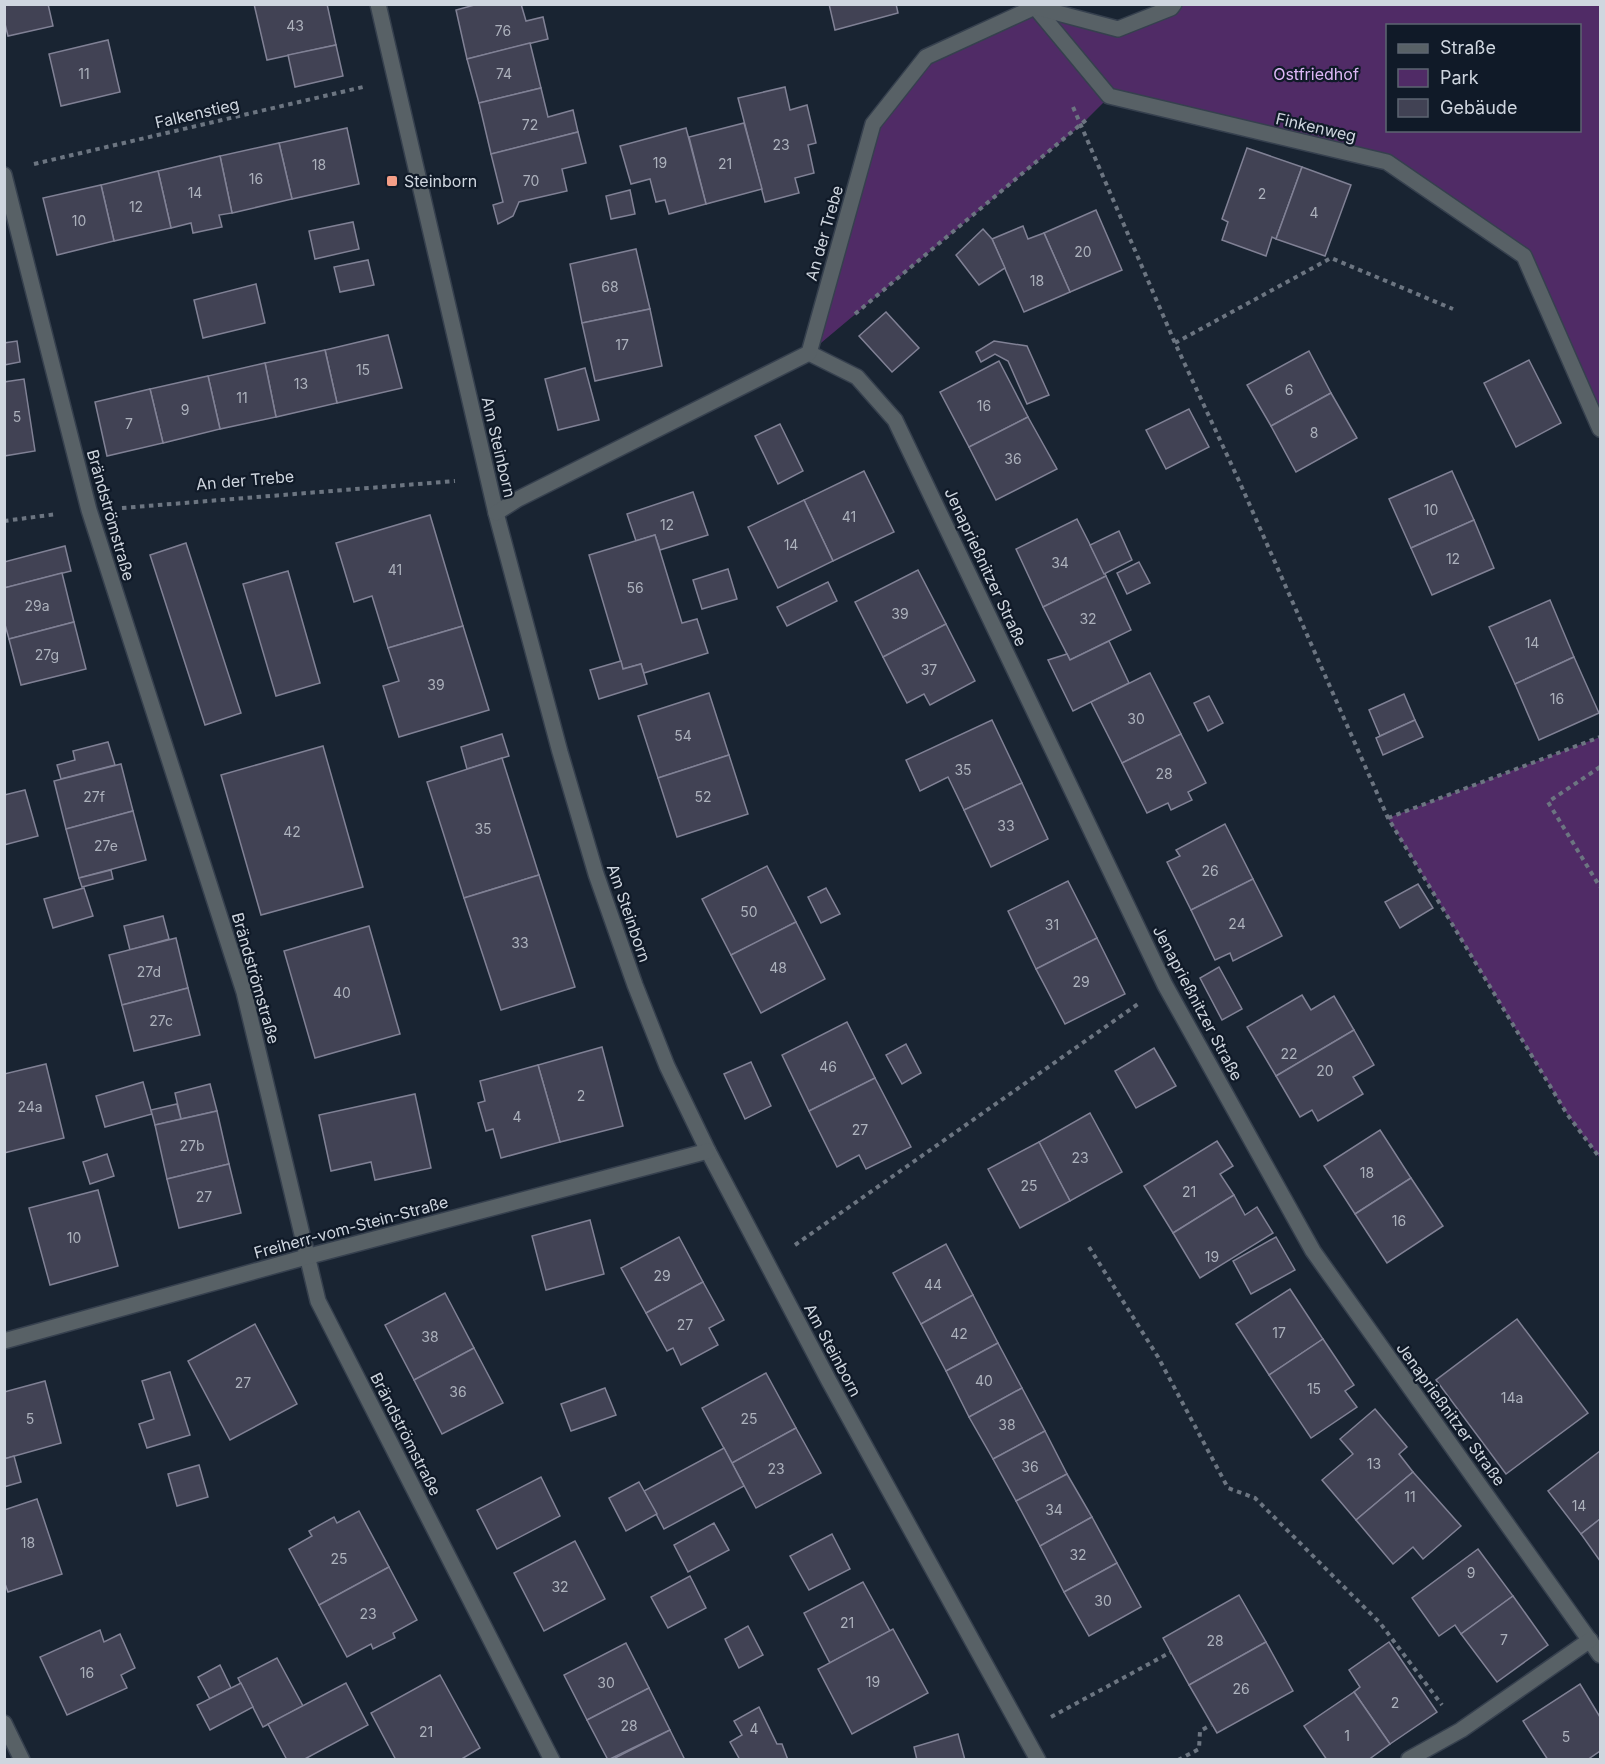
<svg xmlns="http://www.w3.org/2000/svg" width="1605" height="1764" viewBox="0 0 1605 1764" font-family="Inter,sans-serif">
<style>
.green{fill:#502b66;fill-rule:evenodd}
.building{fill:#414254;stroke:#808195;stroke-width:1.5}
.lines{fill:none;stroke-linecap:round;stroke-linejoin:round}
.minor-casing{stroke:#36404e;stroke-width:18}
.path{stroke:#6c7581;stroke-width:4;stroke-dasharray:4.5 4.5;stroke-linecap:butt}
.minor{stroke:#586166;stroke-width:15}
.poi-dot{fill:#f49e87;stroke:#101a28;stroke-width:2}
.labels{text-anchor:middle;dominant-baseline:central;stroke-width:4.5;stroke-linejoin:round;paint-order:stroke}
.number-label{font-size:14px;fill:#acb1bc}
.park-label{font-size:16px;fill:#ddb8f6;stroke:#101a28}
.street-label{font-size:16px;fill:#cfd6df;stroke:#101a28}
.poi-label{font-size:16px;fill:#cfd6df;stroke:#101a28;text-anchor:start}
</style>
<rect width="100%" height="100%" fill="#192432"/>
<g class="green">
<path d="M1174,5H1600V429L1524,256L1387,162L1110,96L1080,126L809,353L873,124L926,57L1035,7L1118,29ZM1388,26H1580V130H1388Z"/>
<path d="M1600,737V1158L1567,1114L1388,818Z"/>
</g>
<g class="building">
<path d="M4,4H48L53,26L8,36L4,20Z"/>
<path d="M254,4H327L336,45L267,60Z"/>
<path d="M478,4H521L526,21L543,17L548,39L467,59L456,10Z"/>
<path d="M829,4H896L898,13L835,30Z"/>
<path d="M108,40L120,92L61,106L49,54Z"/>
<path d="M530,43L541,88L479,103L467,59Z"/>
<path d="M336,45L343,76L295,87L288,55Z"/>
<path d="M785,87L790,110L807,105L816,143L808,145L814,173L795,178L799,193L765,202L738,98Z"/>
<path d="M541,88L548,117L573,110L578,132L491,154L479,103Z"/>
<path d="M744,123L762,189L706,204L689,137Z"/>
<path d="M347,128L359,184L292,199L279,143Z"/>
<path d="M686,128L706,204L669,214L665,200L656,202L650,179L631,184L620,146Z"/>
<path d="M578,132L586,163L562,169L567,191L519,202L513,216L498,224L493,205L503,202L491,154Z"/>
<path d="M279,143L292,199L232,213L220,156Z"/>
<path d="M1247,148L1302,167L1276,239L1272,237L1266,256L1222,240L1228,222L1222,219Z"/>
<path d="M220,156L232,213L219,215L222,227L193,233L191,223L171,228L158,171Z"/>
<path d="M1302,167L1351,185L1325,256L1276,239Z"/>
<path d="M158,171L171,228L114,241L101,185Z"/>
<path d="M101,185L114,241L57,255L43,198Z"/>
<path d="M630,190L635,214L611,219L606,196Z"/>
<path d="M1096,210L1122,270L1070,292L1044,233Z"/>
<path d="M353,222L359,249L315,259L309,231Z"/>
<path d="M1023,226L1028,239L1044,233L1070,292L1024,312L992,239Z"/>
<path d="M983,229L992,239L1005,268L979,285L956,255Z"/>
<path d="M636,249L650,309L582,323L570,264Z"/>
<path d="M368,260L374,285L340,292L334,267Z"/>
<path d="M256,284L265,323L203,338L194,300Z"/>
<path d="M650,309L662,366L595,381L582,323Z"/>
<path d="M886,312L919,348L892,372L859,336Z"/>
<path d="M388,335L402,388L337,403L325,350Z"/>
<path d="M17,341L20,362L4,365V343Z"/>
<path d="M994,341L1027,346L1049,395L1027,404L1008,361L995,354L981,362L976,352Z"/>
<path d="M325,350L337,403L276,417L265,363Z"/>
<path d="M1309,351L1331,393L1271,426L1247,385Z"/>
<path d="M1529,360L1561,423L1516,447L1484,383Z"/>
<path d="M999,361L1028,417L969,447L940,392Z"/>
<path d="M265,363L276,417L220,429L208,376Z"/>
<path d="M585,368L599,420L558,430L545,379Z"/>
<path d="M208,376L220,429L163,443L150,389Z"/>
<path d="M24,379L35,451L4,456V382Z"/>
<path d="M150,389L163,443L107,456L95,402Z"/>
<path d="M1331,393L1357,438L1296,472L1271,426Z"/>
<path d="M1189,409L1209,447L1166,469L1146,430Z"/>
<path d="M1028,417L1057,469L996,500L969,447Z"/>
<path d="M780,424L803,471L778,484L755,436Z"/>
<path d="M864,471L894,532L833,561L804,500Z"/>
<path d="M1452,471L1474,520L1411,548L1389,499Z"/>
<path d="M693,492L708,535L660,550L655,535L636,541L627,514Z"/>
<path d="M804,500L833,561L778,588L748,527Z"/>
<path d="M430,515L463,626L388,648L372,596L354,602L336,543Z"/>
<path d="M1077,519L1106,576L1043,607L1016,549Z"/>
<path d="M1474,520L1494,568L1432,595L1411,548Z"/>
<path d="M1119,531L1132,560L1104,574L1090,545Z"/>
<path d="M655,535L682,623L697,619L708,653L644,673L641,664L623,669L589,555Z"/>
<path d="M186,543L241,713L205,725L150,555Z"/>
<path d="M65,546L71,571L4,588V562Z"/>
<path d="M1139,562L1150,583L1127,594L1117,573Z"/>
<path d="M728,569L737,599L702,609L693,580Z"/>
<path d="M918,570L946,624L883,657L855,602Z"/>
<path d="M288,571L320,683L276,696L243,584Z"/>
<path d="M62,573L74,622L9,639L4,621V588Z"/>
<path d="M1106,576L1131,630L1070,660L1043,607Z"/>
<path d="M828,582L837,601L787,626L777,607Z"/>
<path d="M1550,600L1574,657L1515,684L1489,627Z"/>
<path d="M74,622L86,669L21,685L9,639Z"/>
<path d="M946,624L975,681L930,705L924,694L907,703L883,657Z"/>
<path d="M463,626L489,710L399,737L383,686L399,681L388,648Z"/>
<path d="M1109,641L1129,683L1073,711L1048,660L1067,654L1070,660Z"/>
<path d="M1574,657L1599,713L1539,740L1515,684Z"/>
<path d="M621,661L623,669L641,664L647,684L599,699L590,670Z"/>
<path d="M1150,673L1181,734L1122,763L1091,702Z"/>
<path d="M709,693L729,755L658,778L638,716Z"/>
<path d="M1404,694L1415,720L1380,736L1369,710Z"/>
<path d="M1209,696L1223,723L1208,731L1194,703Z"/>
<path d="M992,720L1022,783L964,810L948,777L920,791L906,760Z"/>
<path d="M1415,720L1423,737L1383,755L1376,738Z"/>
<path d="M502,734L509,756L467,769L461,747Z"/>
<path d="M1181,734L1206,783L1188,792L1192,800L1171,810L1168,803L1147,813L1122,763Z"/>
<path d="M108,742L115,765L61,779L57,765L75,760L73,751Z"/>
<path d="M323,746L363,887L261,915L221,775Z"/>
<path d="M729,755L748,814L677,837L658,778Z"/>
<path d="M502,758L539,875L464,898L427,782Z"/>
<path d="M121,764L133,811L66,829L54,781Z"/>
<path d="M1022,783L1048,839L991,867L964,810Z"/>
<path d="M25,790L38,836L4,845V795Z"/>
<path d="M133,811L146,860L79,878L66,829Z"/>
<path d="M1225,824L1253,879L1191,910L1167,862L1180,856L1176,850Z"/>
<path d="M767,866L796,922L731,955L702,899Z"/>
<path d="M111,870L113,879L82,887L79,878Z"/>
<path d="M539,875L575,987L501,1010L464,898Z"/>
<path d="M1253,879L1282,936L1233,961L1230,953L1215,960L1191,910Z"/>
<path d="M1068,881L1097,938L1036,969L1008,911Z"/>
<path d="M1418,884L1433,908L1400,928L1385,902Z"/>
<path d="M84,888L93,916L53,928L44,899Z"/>
<path d="M826,888L840,914L821,923L808,897Z"/>
<path d="M163,916L169,939L130,950L124,926Z"/>
<path d="M796,922L825,979L761,1013L731,955Z"/>
<path d="M369,926L400,1034L315,1058L284,951Z"/>
<path d="M176,938L188,988L122,1005L109,955Z"/>
<path d="M1097,938L1125,994L1065,1024L1036,969Z"/>
<path d="M1219,967L1242,1009L1222,1020L1200,978Z"/>
<path d="M188,988L200,1035L134,1051L122,1005Z"/>
<path d="M1302,995L1311,1010L1334,996L1354,1030L1276,1076L1247,1027Z"/>
<path d="M847,1022L875,1078L809,1111L782,1055Z"/>
<path d="M1354,1030L1374,1065L1353,1077L1363,1094L1318,1121L1312,1110L1300,1117L1276,1076Z"/>
<path d="M906,1044L921,1073L902,1084L886,1055Z"/>
<path d="M602,1047L623,1126L560,1142L538,1065Z"/>
<path d="M1154,1048L1176,1086L1136,1108L1115,1071Z"/>
<path d="M751,1062L771,1106L745,1119L724,1074Z"/>
<path d="M46,1064L64,1138L4,1153V1074Z"/>
<path d="M538,1065L560,1142L501,1158L493,1129L486,1131L478,1103L485,1101L480,1081Z"/>
<path d="M875,1078L911,1147L866,1169L859,1155L837,1167L809,1111Z"/>
<path d="M143,1082L152,1114L105,1127L96,1096Z"/>
<path d="M210,1084L217,1111L181,1119L175,1093Z"/>
<path d="M415,1094L431,1168L375,1180L371,1162L331,1171L319,1115Z"/>
<path d="M177,1104L181,1119L155,1125L151,1110Z"/>
<path d="M217,1111L229,1164L167,1179L155,1125Z"/>
<path d="M1090,1113L1122,1172L1070,1201L1039,1142Z"/>
<path d="M1380,1130L1411,1178L1355,1214L1324,1166Z"/>
<path d="M1217,1141L1233,1166L1220,1174L1234,1195L1173,1233L1144,1186Z"/>
<path d="M1039,1142L1070,1201L1020,1228L988,1169Z"/>
<path d="M107,1154L114,1176L90,1184L83,1162Z"/>
<path d="M229,1164L241,1213L179,1228L167,1179Z"/>
<path d="M1411,1178L1443,1226L1387,1263L1355,1214Z"/>
<path d="M98,1190L118,1266L50,1285L29,1208Z"/>
<path d="M1234,1195L1245,1215L1257,1207L1273,1233L1200,1278L1173,1233Z"/>
<path d="M590,1220L604,1274L546,1290L532,1236Z"/>
<path d="M679,1237L703,1282L646,1313L621,1268Z"/>
<path d="M1276,1237L1295,1270L1251,1294L1233,1261Z"/>
<path d="M946,1244L973,1295L921,1324L893,1273Z"/>
<path d="M703,1282L724,1320L709,1328L718,1345L681,1365L673,1348L667,1351L646,1313Z"/>
<path d="M1290,1289L1323,1339L1269,1375L1236,1324Z"/>
<path d="M445,1293L474,1348L414,1380L385,1325Z"/>
<path d="M973,1295L998,1343L946,1371L921,1324Z"/>
<path d="M1517,1319L1588,1413L1506,1474L1436,1380Z"/>
<path d="M255,1324L297,1404L230,1440L188,1361Z"/>
<path d="M1323,1339L1354,1385L1345,1391L1357,1407L1311,1438L1269,1375Z"/>
<path d="M998,1343L1022,1388L969,1417L946,1371Z"/>
<path d="M474,1348L503,1403L442,1434L414,1380Z"/>
<path d="M170,1372L190,1435L147,1448L139,1424L154,1419L142,1381Z"/>
<path d="M766,1373L796,1428L732,1463L702,1408Z"/>
<path d="M45,1381L61,1443L4,1459V1392Z"/>
<path d="M605,1388L616,1415L571,1431L561,1404Z"/>
<path d="M1022,1388L1045,1431L993,1459L969,1417Z"/>
<path d="M1375,1409L1407,1447L1399,1454L1413,1472L1356,1520L1322,1480L1353,1454L1340,1439Z"/>
<path d="M796,1428L821,1473L756,1508L732,1463Z"/>
<path d="M1045,1431L1067,1474L1016,1501L993,1459Z"/>
<path d="M724,1448L744,1486L664,1529L644,1491Z"/>
<path d="M1600,1451V1519L1581,1534L1548,1491Z"/>
<path d="M14,1456L21,1482L4,1487V1459Z"/>
<path d="M199,1465L208,1497L177,1506L168,1474Z"/>
<path d="M1413,1472L1461,1526L1423,1559L1413,1547L1393,1564L1356,1520Z"/>
<path d="M1067,1474L1092,1517L1040,1546L1016,1501Z"/>
<path d="M541,1477L560,1516L497,1549L477,1510Z"/>
<path d="M639,1482L657,1514L626,1531L609,1498Z"/>
<path d="M37,1499L62,1574L8,1592L4,1581V1510Z"/>
<path d="M359,1511L389,1567L319,1605L289,1549L312,1536L309,1531L334,1517L337,1523Z"/>
<path d="M1092,1517L1117,1563L1064,1592L1040,1546Z"/>
<path d="M1600,1519V1561L1581,1534Z"/>
<path d="M714,1523L729,1550L688,1572L674,1545Z"/>
<path d="M832,1534L850,1569L809,1590L790,1556Z"/>
<path d="M575,1541L605,1599L544,1631L514,1573Z"/>
<path d="M1478,1549L1513,1596L1461,1634L1455,1625L1439,1636L1412,1598Z"/>
<path d="M1117,1563L1141,1607L1089,1636L1064,1592Z"/>
<path d="M389,1567L417,1620L393,1633L395,1638L373,1649L371,1644L347,1657L319,1605Z"/>
<path d="M690,1576L706,1608L668,1628L651,1597Z"/>
<path d="M863,1582L890,1631L830,1663L804,1613Z"/>
<path d="M1239,1595L1266,1642L1189,1685L1163,1638Z"/>
<path d="M1513,1596L1548,1645L1497,1682L1461,1634Z"/>
<path d="M748,1626L763,1655L739,1668L725,1639Z"/>
<path d="M893,1629L928,1693L852,1734L818,1669Z"/>
<path d="M100,1630L104,1642L120,1634L135,1668L121,1675L127,1688L67,1715L40,1657Z"/>
<path d="M1266,1642L1293,1691L1217,1733L1189,1685Z"/>
<path d="M1389,1642L1437,1712L1390,1744L1354,1692L1360,1687L1349,1670Z"/>
<path d="M626,1643L649,1688L587,1720L564,1675Z"/>
<path d="M277,1658L303,1706L263,1727L238,1678Z"/>
<path d="M220,1665L231,1688L210,1699L198,1677Z"/>
<path d="M440,1675L480,1748L460,1760H396L371,1713Z"/>
<path d="M241,1683L253,1707L210,1730L197,1705Z"/>
<path d="M346,1683L368,1725L303,1760H287L268,1724Z"/>
<path d="M1580,1684L1600,1717V1751L1587,1760H1548L1523,1721Z"/>
<path d="M649,1688L670,1730L608,1760L587,1720Z"/>
<path d="M1354,1692L1390,1744L1368,1760H1327L1304,1726Z"/>
<path d="M759,1707L777,1744H782L788,1760H740L730,1742L742,1735L734,1721Z"/>
<path d="M670,1730L685,1760H611Z"/>
<path d="M958,1734L965,1760H917L914,1747Z"/>
</g>
<g class="lines">
<g class="minor-casing">
<g id="minor">
<path d="M378,4L496,513L560,752L596,874L635,985L667,1066L708,1151L829,1381L1038,1760"/>
<path d="M1035,7L1109,96L1387,162L1524,256L1600,429"/>
<path d="M4,175L89,510L244,992L318,1301L552,1760"/>
<path d="M809,353L857,377L895,420L1165,985L1313,1251L1600,1655"/>
<path d="M496,513L518,499L809,353L873,124L926,57L1035,7L1118,29L1171,8L1174,4"/>
<path d="M4,1341L306,1257L708,1151"/>
<path d="M4,1723L22,1760"/>
<path d="M1409,1759L1461,1730L1590,1640"/>
</g>
</g>
<g class="path">
<path d="M1073,107L1175,343L1240,483L1388,818L1567,1114L1600,1158"/>
<path d="M34,164L363,87"/>
<path d="M855,314L1086,120"/>
<path d="M1175,343L1331,258L1453,309"/>
<path d="M122,508L455,481"/>
<path d="M4,521L57,514"/>
<path d="M1600,767L1548,802L1600,887"/>
<path d="M1388,818L1600,737"/>
<path d="M795,1245L1138,1004"/>
<path d="M1089,1247L1158,1357L1228,1488L1255,1498L1380,1623L1442,1705"/>
<path d="M1051,1717L1171,1652"/>
<path d="M1178,1760L1199,1749L1200,1731L1211,1725"/>
</g>
<use href="#minor" class="minor"/>
</g>
<rect class="poi-dot" x="386" y="175" width="12" height="12" rx="3"/>
<g class="labels">
<g class="number-label">
<text x="295" y="25">43</text>
<text x="503" y="30">76</text>
<text x="84" y="73">11</text>
<text x="504" y="73">74</text>
<text x="530" y="124">72</text>
<text x="781" y="144">23</text>
<text x="660" y="162">19</text>
<text x="725" y="163">21</text>
<text x="319" y="164">18</text>
<text x="256" y="178">16</text>
<text x="531" y="180">70</text>
<text x="195" y="192">14</text>
<text x="1262" y="193">2</text>
<text x="136" y="206">12</text>
<text x="1314" y="212">4</text>
<text x="79" y="220">10</text>
<text x="1083" y="251">20</text>
<text x="1037" y="280">18</text>
<text x="610" y="286">68</text>
<text x="622" y="344">17</text>
<text x="363" y="369">15</text>
<text x="301" y="383">13</text>
<text x="1289" y="389">6</text>
<text x="242" y="397">11</text>
<text x="984" y="405">16</text>
<text x="185" y="409">9</text>
<text x="17" y="416">5</text>
<text x="129" y="423">7</text>
<text x="1314" y="432">8</text>
<text x="1013" y="458">36</text>
<text x="1431" y="509">10</text>
<text x="849" y="516">41</text>
<text x="667" y="524">12</text>
<text x="791" y="544">14</text>
<text x="1453" y="558">12</text>
<text x="1060" y="562">34</text>
<text x="395" y="569">41</text>
<text x="635" y="587">56</text>
<text x="37" y="605">29a</text>
<text x="900" y="613">39</text>
<text x="1088" y="618">32</text>
<text x="1532" y="642">14</text>
<text x="47" y="654">27g</text>
<text x="929" y="669">37</text>
<text x="436" y="684">39</text>
<text x="1557" y="698">16</text>
<text x="1136" y="718">30</text>
<text x="683" y="735">54</text>
<text x="963" y="769">35</text>
<text x="1164" y="773">28</text>
<text x="94" y="796">27f</text>
<text x="703" y="796">52</text>
<text x="1006" y="825">33</text>
<text x="483" y="828">35</text>
<text x="292" y="831">42</text>
<text x="106" y="845">27e</text>
<text x="1210" y="870">26</text>
<text x="749" y="911">50</text>
<text x="1237" y="923">24</text>
<text x="1052" y="924">31</text>
<text x="520" y="942">33</text>
<text x="778" y="967">48</text>
<text x="149" y="971">27d</text>
<text x="1081" y="981">29</text>
<text x="342" y="992">40</text>
<text x="161" y="1020">27c</text>
<text x="1289" y="1053">22</text>
<text x="828" y="1066">46</text>
<text x="1325" y="1070">20</text>
<text x="581" y="1095">2</text>
<text x="30" y="1106">24a</text>
<text x="517" y="1116">4</text>
<text x="860" y="1129">27</text>
<text x="192" y="1145">27b</text>
<text x="1080" y="1157">23</text>
<text x="1367" y="1172">18</text>
<text x="1029" y="1185">25</text>
<text x="1189" y="1191">21</text>
<text x="204" y="1196">27</text>
<text x="1399" y="1220">16</text>
<text x="74" y="1237">10</text>
<text x="1212" y="1256">19</text>
<text x="662" y="1275">29</text>
<text x="933" y="1284">44</text>
<text x="685" y="1324">27</text>
<text x="1279" y="1332">17</text>
<text x="959" y="1333">42</text>
<text x="430" y="1336">38</text>
<text x="984" y="1380">40</text>
<text x="243" y="1382">27</text>
<text x="1314" y="1388">15</text>
<text x="458" y="1391">36</text>
<text x="1512" y="1397">14a</text>
<text x="30" y="1418">5</text>
<text x="749" y="1418">25</text>
<text x="1007" y="1424">38</text>
<text x="1374" y="1463">13</text>
<text x="1030" y="1466">36</text>
<text x="776" y="1468">23</text>
<text x="1410" y="1496">11</text>
<text x="1579" y="1505">14</text>
<text x="1054" y="1509">34</text>
<text x="28" y="1542">18</text>
<text x="1078" y="1554">32</text>
<text x="339" y="1558">25</text>
<text x="1471" y="1572">9</text>
<text x="560" y="1586">32</text>
<text x="1103" y="1600">30</text>
<text x="368" y="1613">23</text>
<text x="847" y="1622">21</text>
<text x="1504" y="1639">7</text>
<text x="1215" y="1640">28</text>
<text x="87" y="1672">16</text>
<text x="873" y="1681">19</text>
<text x="606" y="1682">30</text>
<text x="1241" y="1688">26</text>
<text x="1395" y="1702">2</text>
<text x="629" y="1725">28</text>
<text x="754" y="1728">4</text>
<text x="426" y="1731">21</text>
<text x="1347" y="1735">1</text>
<text x="1566" y="1736">5</text>
</g>
<g class="park-label">
<text x="1316" y="74">Ostfriedhof</text>
</g>
<g class="street-label">
<text transform="translate(197 113) rotate(-13)">Falkenstieg</text>
<text transform="translate(1316 127) rotate(13)">Finkenweg</text>
<text transform="translate(824 233) rotate(-74)">An der Trebe</text>
<text transform="translate(499 447) rotate(77)">Am Steinborn</text>
<text transform="translate(245 480) rotate(-5)">An der Trebe</text>
<text transform="translate(111 515) rotate(74)">Brändströmstraße</text>
<text transform="translate(986 567) rotate(65)">Jenaprießnitzer Straße</text>
<text transform="translate(629 913) rotate(71)">Am Steinborn</text>
<text transform="translate(256 978) rotate(74)">Brändströmstraße</text>
<text transform="translate(1198 1003) rotate(62)">Jenaprießnitzer Straße</text>
<text transform="translate(351 1227) rotate(-15)">Freiherr-vom-Stein-Straße</text>
<text transform="translate(833 1350) rotate(62)">Am Steinborn</text>
<text transform="translate(1451 1414) rotate(54)">Jenaprießnitzer Straße</text>
<text transform="translate(406 1434) rotate(63)">Brändströmstraße</text>
</g>
<g class="poi-label">
<text x="404" y="181">Steinborn</text>
</g>
</g>
<rect width="1605" height="1764" fill="none" stroke="#cfd6df" stroke-width="12"/>
<rect x="1386" y="24" width="195" height="108" fill="#101a28" stroke="#5c6571" stroke-width="1.5"/>
<rect x="1398" y="44" width="30" height="9" fill="#586166" stroke="#5c6571" stroke-width="1.5"/>
<text x="1440" y="54" font-size="18" fill="#cfd6df">Straße</text>
<rect x="1398" y="69" width="30" height="18" fill="#502b66" stroke="#5c6571" stroke-width="1.5"/>
<text x="1440" y="84" font-size="18" fill="#cfd6df">Park</text>
<rect x="1398" y="99" width="30" height="18" fill="#414254" stroke="#5c6571" stroke-width="1.5"/>
<text x="1440" y="114" font-size="18" fill="#cfd6df">Gebäude</text>
</svg>
